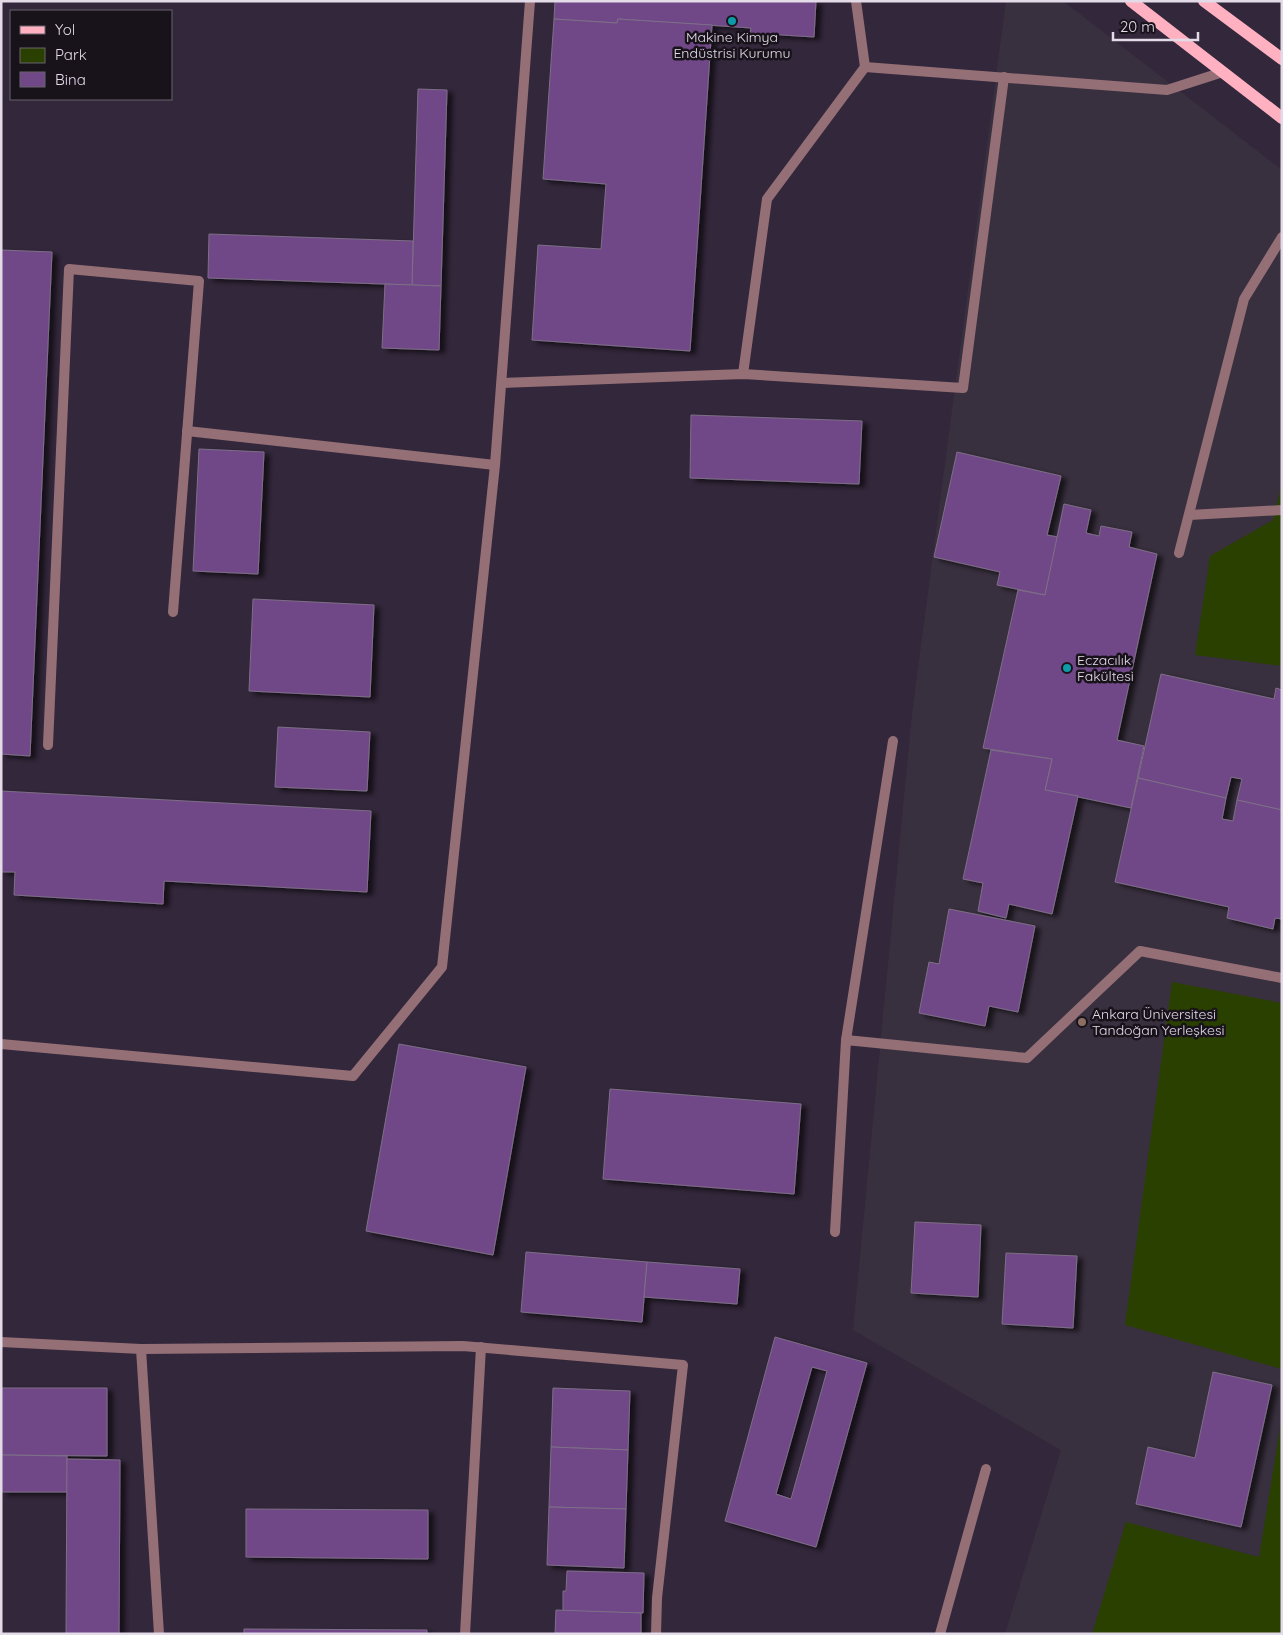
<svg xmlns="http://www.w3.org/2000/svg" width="1283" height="1635" viewBox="0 0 1283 1635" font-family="Quicksand,sans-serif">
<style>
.education{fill:#39303f}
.green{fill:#2a4000}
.building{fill:#704787;stroke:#7e6f87;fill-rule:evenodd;filter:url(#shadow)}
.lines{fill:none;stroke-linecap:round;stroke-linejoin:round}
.service{stroke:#956f76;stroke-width:10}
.primary{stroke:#ffb0c1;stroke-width:12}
.culture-dot{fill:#0f9aa8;stroke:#18121b;stroke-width:2}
.education-dot{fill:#8d6e63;stroke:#18121b;stroke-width:2}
.labels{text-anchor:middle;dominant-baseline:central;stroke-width:5;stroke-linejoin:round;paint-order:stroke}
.poi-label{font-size:14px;fill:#e3dbe8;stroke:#18121b;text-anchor:start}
</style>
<defs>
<filter id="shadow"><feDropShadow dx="5.5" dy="3" stdDeviation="2.5" flood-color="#0009"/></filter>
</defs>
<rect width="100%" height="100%" fill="#33273b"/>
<path class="education" d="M1006,1H1063L1282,170V1634H1005L1061,1450L853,1330L912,714Z"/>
<g class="green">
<path d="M1282,483V666L1195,655L1210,556L1273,520Z"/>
<path d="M1172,982L1282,1003V1369L1125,1325Z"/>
<path d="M1282,1417V1634H1092L1126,1522L1259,1557Z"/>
</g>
<g class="building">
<path d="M555,1H816L814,37L750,33L751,28L618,19L617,23L554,19Z"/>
<path d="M554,19L617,23L618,19L712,25L690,351L532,340L538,245L601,249L606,184L543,179Z"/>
<path d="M418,89L447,90L441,286L412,285Z"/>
<path d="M209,234L413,241L412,285L208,278Z"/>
<path d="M1,250L52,252L30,756L1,754Z"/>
<path d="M385,284L441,286L439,350L382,348Z"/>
<path d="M691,415L862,421L859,484L690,478Z"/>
<path d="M199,449L264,452L258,574L193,571Z"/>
<path d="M957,452L1061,476L1047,535L1058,537L1045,595L997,585L1000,572L934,557Z"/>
<path d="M1064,504L1091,510L1086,533L1099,536L1101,526L1132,532L1129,547L1157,554L1117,740L1144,746L1131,808L1045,790L1052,759L983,748L1018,590L1045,595Z"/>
<path d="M253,599L374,605L370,697L249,691Z"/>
<path d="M1161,674L1274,699L1276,688L1282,690V810L1237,800L1242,779L1231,777L1226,798L1138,778Z"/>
<path d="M278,727L370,732L367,791L275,787Z"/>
<path d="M991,750L1052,759L1045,790L1078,796L1052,914L1009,904L1006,918L978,911L983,883L963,879Z"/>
<path d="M1138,778L1226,798L1222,819L1233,821L1237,800L1282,810V919L1275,918L1273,929L1227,918L1229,907L1115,882Z"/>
<path d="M1,791L371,811L367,892L164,881L163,904L14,895L15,872H1Z"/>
<path d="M949,909L1035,926L1018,1012L989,1006L985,1026L919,1013L929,962L939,964Z"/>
<path d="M399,1044L526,1067L493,1255L366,1231Z"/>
<path d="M610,1089L801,1104L794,1194L603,1179Z"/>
<path d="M915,1222L981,1225L978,1297L911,1293Z"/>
<path d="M526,1252L647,1262L642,1322L521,1312Z"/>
<path d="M1006,1253L1077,1256L1073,1328L1002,1324Z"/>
<path d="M647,1262L740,1269L737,1304L644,1297Z"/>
<path d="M775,1337L867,1363L816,1547L725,1521ZM812,1367L827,1371L791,1499L776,1494Z"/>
<path d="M1213,1372L1272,1385L1241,1527L1136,1504L1148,1447L1195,1458Z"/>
<path d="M1,1388H107V1456L1,1455Z"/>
<path d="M553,1388L630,1391L628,1450L551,1447Z"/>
<path d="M551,1447L628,1450L626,1509L549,1507Z"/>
<path d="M1,1455L67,1456V1492H1Z"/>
<path d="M67,1459L120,1460L119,1634H66Z"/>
<path d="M549,1507L626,1509L624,1568L547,1565Z"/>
<path d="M246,1509L428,1510V1559L246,1557Z"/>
<path d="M567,1571L644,1573L643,1613L563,1611V1591H566Z"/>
<path d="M556,1610L641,1613V1634H555Z"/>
<path d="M244,1629L427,1630V1634H244Z"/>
</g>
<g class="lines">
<g class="service">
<path d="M865,67L1167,90L1223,72"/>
<path d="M743,374L767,199L865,67L856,1"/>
<path d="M502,383L743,374L963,388L1004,77"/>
<path d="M187,431L495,465"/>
<path d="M1189,515L1282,510"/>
<path d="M1179,553L1244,299L1282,237"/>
<path d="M48,745L69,269L199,281L173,612"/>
<path d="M846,1040L893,741"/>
<path d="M1,1044L353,1076L442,967L495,465L530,1"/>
<path d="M835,1232L846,1040L1027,1058L1140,951L1282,978"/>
<path d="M1,1342L141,1349L463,1346L683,1365L657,1598L656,1634"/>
<path d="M141,1349L159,1634"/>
<path d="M465,1634L481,1347"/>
<path d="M940,1634L986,1469"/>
</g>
<g class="primary">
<path d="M1131,1L1282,118"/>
<path d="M1204,1L1282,59"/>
</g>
</g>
<g class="culture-dot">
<circle cx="732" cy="21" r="5"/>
<circle cx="1067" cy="668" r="5"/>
</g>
<circle class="education-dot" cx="1082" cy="1022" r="5"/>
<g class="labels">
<g class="poi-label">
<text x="732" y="37" text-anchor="middle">Makine Kimya<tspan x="732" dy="16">Endüstrisi Kurumu</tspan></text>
<text x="1077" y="660">Eczacılık<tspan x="1077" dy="16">Fakültesi</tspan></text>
<text x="1092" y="1014">Ankara Üniversitesi<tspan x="1092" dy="16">Tandoğan Yerleşkesi</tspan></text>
</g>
</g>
<rect width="1283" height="1635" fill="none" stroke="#e3dbe8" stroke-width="5"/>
<rect x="10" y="10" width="162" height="90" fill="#18121b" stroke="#69626d"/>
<rect x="20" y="26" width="25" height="8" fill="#ffb0c1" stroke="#69626d"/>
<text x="55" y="35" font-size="15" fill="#e3dbe8">Yol</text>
<rect x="20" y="48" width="25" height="15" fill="#2a4000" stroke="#69626d"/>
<text x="55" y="60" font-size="15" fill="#e3dbe8">Park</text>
<rect x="20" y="72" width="25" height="15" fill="#704787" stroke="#69626d"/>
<text x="55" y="85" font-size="15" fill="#e3dbe8">Bina</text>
<path d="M1113 32v8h85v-8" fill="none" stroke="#e3dbe8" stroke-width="2.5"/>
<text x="1120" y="32" font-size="15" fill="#e3dbe8" stroke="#18121b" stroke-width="4" paint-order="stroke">20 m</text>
</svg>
